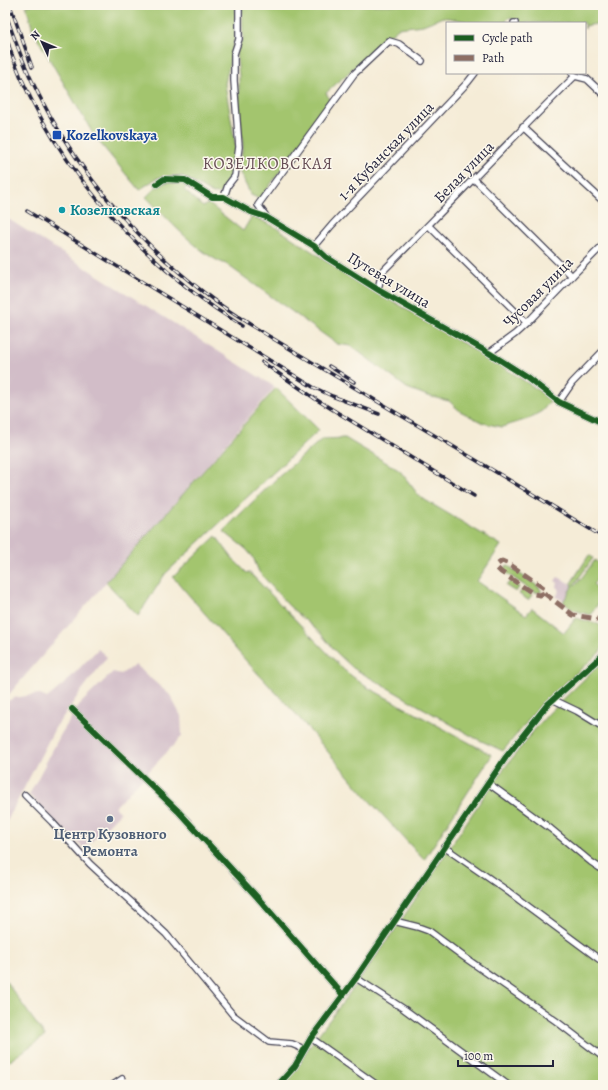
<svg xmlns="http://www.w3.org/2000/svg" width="608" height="1090" viewBox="0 0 608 1090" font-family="Alegreya,serif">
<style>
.industrial{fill:#d2bdc8}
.green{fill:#a3c56e;stroke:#627454}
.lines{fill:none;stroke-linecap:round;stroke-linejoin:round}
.street-casing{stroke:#424052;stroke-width:8}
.street{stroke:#fff;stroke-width:5.5}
.rail-casing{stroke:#22223b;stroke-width:3.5}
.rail{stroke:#fbf7ec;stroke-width:2;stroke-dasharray:6;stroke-linecap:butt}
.quiet{stroke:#8d6e63;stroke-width:5;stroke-dasharray:10 5;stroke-linecap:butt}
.cycleway-casing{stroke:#fbf7ec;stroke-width:8}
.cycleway{stroke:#1b5e20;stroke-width:6}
.transit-dot{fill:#1a4fb4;stroke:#fbf7ec;stroke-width:1.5}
.culture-dot{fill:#0f9aa8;stroke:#fbf7ec;stroke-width:1.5}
.service-dot{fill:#5c6f8a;stroke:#fbf7ec;stroke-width:1.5}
.labels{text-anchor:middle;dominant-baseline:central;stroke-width:3;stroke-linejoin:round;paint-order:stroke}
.transit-label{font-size:15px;font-weight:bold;fill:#164399;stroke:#fbf7ec;text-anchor:start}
.street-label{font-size:15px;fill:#22223b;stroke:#fbf7ec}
.culture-label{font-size:15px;font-weight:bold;fill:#0d838f;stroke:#fbf7ec;text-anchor:start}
.service-label{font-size:15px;font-weight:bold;fill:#4e5e75;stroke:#fbf7ec}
.neighbourhood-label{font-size:16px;letter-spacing:1px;fill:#654c54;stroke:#fbf7ec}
</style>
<rect width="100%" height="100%" fill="#fbf7ec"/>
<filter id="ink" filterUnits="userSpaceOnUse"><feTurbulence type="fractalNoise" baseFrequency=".025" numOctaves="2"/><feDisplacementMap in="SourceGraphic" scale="8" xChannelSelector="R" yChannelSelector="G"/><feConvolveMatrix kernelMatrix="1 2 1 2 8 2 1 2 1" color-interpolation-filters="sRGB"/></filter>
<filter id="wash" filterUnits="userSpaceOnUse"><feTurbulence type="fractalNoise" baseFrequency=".012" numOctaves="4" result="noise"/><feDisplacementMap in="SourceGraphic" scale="16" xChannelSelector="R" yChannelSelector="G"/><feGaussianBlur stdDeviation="0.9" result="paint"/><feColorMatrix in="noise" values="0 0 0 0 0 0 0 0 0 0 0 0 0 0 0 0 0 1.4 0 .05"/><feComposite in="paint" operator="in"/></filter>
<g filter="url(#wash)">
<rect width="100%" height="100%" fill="#f5ecd7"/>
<g class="industrial">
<path d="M5,217L275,387L5,699Z"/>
<path d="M558,577L573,585L564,601L556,597L560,590L556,587L558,583L555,581Z"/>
<path d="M98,649L107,657L79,694L55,728L5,825V702L14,698L38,694L47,698L64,684Z"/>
<path d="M135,665L170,695L181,716L182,736L115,807L120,813L84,849L29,795L61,734L80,704L113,672L121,674Z"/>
</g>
<g class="green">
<path d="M26,5H236L235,37L225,84L236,148L232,174L221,193L213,194L182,176L157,178L139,190L95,137L33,31Z"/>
<path d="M242,5H603V23L585,26V29V23H517L510,17L504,23H467L465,21L443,17L423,25L398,28L326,93L331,101L260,199L251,195L239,171L243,146L239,110V75L236,52L243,39Z"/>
<path d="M172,181L188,185L184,190L203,207L208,203L243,231L252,216L277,228L325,260L509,371L552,399L542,411L528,419L502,427L483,423L460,411L449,401L428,396L407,388L351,346L337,344L226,264C200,256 165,216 146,197L160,183Z"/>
<path d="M276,388L319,430L165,574L138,616L106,582Z"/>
<path d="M345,438L387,463L400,471L420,497L501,545L477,581L526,615L532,608L564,633L576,618L598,624L603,628V647L600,652L541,705L503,751L475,738L353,668L337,653L321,634L288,605L259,572L253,557L246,549L223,531L276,479L322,439Z"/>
<path d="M216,536L233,559L247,573L249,572L344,670L365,686L492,755L424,860L367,798L295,713L248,663L173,577Z"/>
<path d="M589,555L593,558L574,585L577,584L595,560C603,566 603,575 600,583L597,580L593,584L603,593L602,606L598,604L590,615L573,610L563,602L573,585L571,583Z"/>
<path d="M507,565L539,587L541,590V593L534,592L503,571Z"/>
<path d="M510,581L519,587L516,592L506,586Z"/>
<path d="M523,589L532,595L528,600L519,594Z"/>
<path d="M603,661V1085H280L346,998L398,925L490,787L530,735L549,713Z"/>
<path d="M5,980L45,1036L5,1064Z"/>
</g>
</g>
<g filter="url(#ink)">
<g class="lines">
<g class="street-casing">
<g id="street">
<path d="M514,23H515"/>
<path d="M572,73L575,76L587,79L603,94"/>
<path d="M523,127L603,201"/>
<path d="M474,179L572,276"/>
<path d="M157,184L164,179L185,180L212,197H224L251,212L266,217L314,246L326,257L380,291L489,353L527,377L559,402L603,423"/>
<path d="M224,197L228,185L235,176L239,147L234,81V54L239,39V5"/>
<path d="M266,216L258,205L354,74L389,41L399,44L422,61"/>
<path d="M429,226L527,323"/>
<path d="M314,246L332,225L468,82L475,73"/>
<path d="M378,289L382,272C447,207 510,140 575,76"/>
<path d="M489,353L515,334L527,323L572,276L603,245"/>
<path d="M559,402L572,383L603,351"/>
<path d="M554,700L577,711L603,727"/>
<path d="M72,709L178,811L257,897L343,995"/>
<path d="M488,783L551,829L591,862L603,870"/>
<path d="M25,795L52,822L90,864L166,934L233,1015L269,1042L292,1044L304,1049"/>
<path d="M444,847L506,890L603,962"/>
<path d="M394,921L418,927L429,931L464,957L556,1021L603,1057"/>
<path d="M356,978L404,1009L508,1085"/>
<path d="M311,1038L377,1085"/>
<path d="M113,1085L122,1079"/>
<path d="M278,1085L295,1066L311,1038L356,978L506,757L547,705L603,655"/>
</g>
</g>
<use href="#street" class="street"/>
<g class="rail-casing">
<g id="rail">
<path d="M10,5L32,67"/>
<path d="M5,12C13,35 21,58 32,81C72,165 133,238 207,295C227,311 250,324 272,338C313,363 354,387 395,412C465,453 534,495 603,537"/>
<path d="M5,34C41,152 138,262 242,326"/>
<path d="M27,211L313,387L332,396L379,414"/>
<path d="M262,362L317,400L474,496"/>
<path d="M329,366L354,382"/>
</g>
</g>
<use href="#rail" class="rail"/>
<path class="quiet" d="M544,593L540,595L534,594L501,572L497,568L498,564L502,561L509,564L544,588V593L573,615L603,620"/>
<g class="cycleway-casing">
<g id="cycleway">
<path d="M157,184L164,179L185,180L212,197H224L251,212L266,217L314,246L326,257L380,291L489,353L527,377L559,402L603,423"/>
<path d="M72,709L178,811L257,897L343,995"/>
<path d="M278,1085L295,1066L311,1038L356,978L506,757L547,705L603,655"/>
</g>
</g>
<use href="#cycleway" class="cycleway"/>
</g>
</g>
<rect class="transit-dot" x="52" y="130" width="10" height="10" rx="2"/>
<circle class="culture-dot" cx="62" cy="210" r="4"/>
<circle class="service-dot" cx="110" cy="819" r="4"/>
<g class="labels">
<g class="transit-label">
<text x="66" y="135">Kozelkovskaya</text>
</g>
<g class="street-label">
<text transform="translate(386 151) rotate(-46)">1-я Кубанская улица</text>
<text transform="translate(464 172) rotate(-46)">Белая улица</text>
<text transform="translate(389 280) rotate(31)">Путевая улица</text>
<text transform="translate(538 292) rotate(-45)">Чусовая улица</text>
</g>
<g class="culture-label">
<text x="70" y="210">Козелковская</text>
</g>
<g class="service-label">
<text x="110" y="834">Центр Кузовного<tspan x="110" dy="17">Ремонта</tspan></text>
</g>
<g class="neighbourhood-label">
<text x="268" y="164">КОЗЕЛКОВСКАЯ</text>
</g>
</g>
<rect width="608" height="1090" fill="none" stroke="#fbf7ec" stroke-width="20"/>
<rect x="446" y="22" width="140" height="52" fill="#fbf7ec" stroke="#a4a2a5"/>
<rect x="454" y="35" width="20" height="6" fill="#1b5e20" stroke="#a4a2a5"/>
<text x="482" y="42" font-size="12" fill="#22223b">Cycle path</text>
<rect x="454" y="55" width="20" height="6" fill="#8d6e63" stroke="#a4a2a5"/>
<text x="482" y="62" font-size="12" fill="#22223b">Path</text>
<g transform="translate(42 42) rotate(314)" stroke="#fbf7ec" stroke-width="3" paint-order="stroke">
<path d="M0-3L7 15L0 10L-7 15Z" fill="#22223b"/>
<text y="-6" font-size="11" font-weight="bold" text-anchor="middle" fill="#22223b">N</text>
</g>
<path d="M458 1060v6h95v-6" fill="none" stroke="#22223b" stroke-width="2"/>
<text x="464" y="1060" font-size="12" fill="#22223b" stroke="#fbf7ec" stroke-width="3" paint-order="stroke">100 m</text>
</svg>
